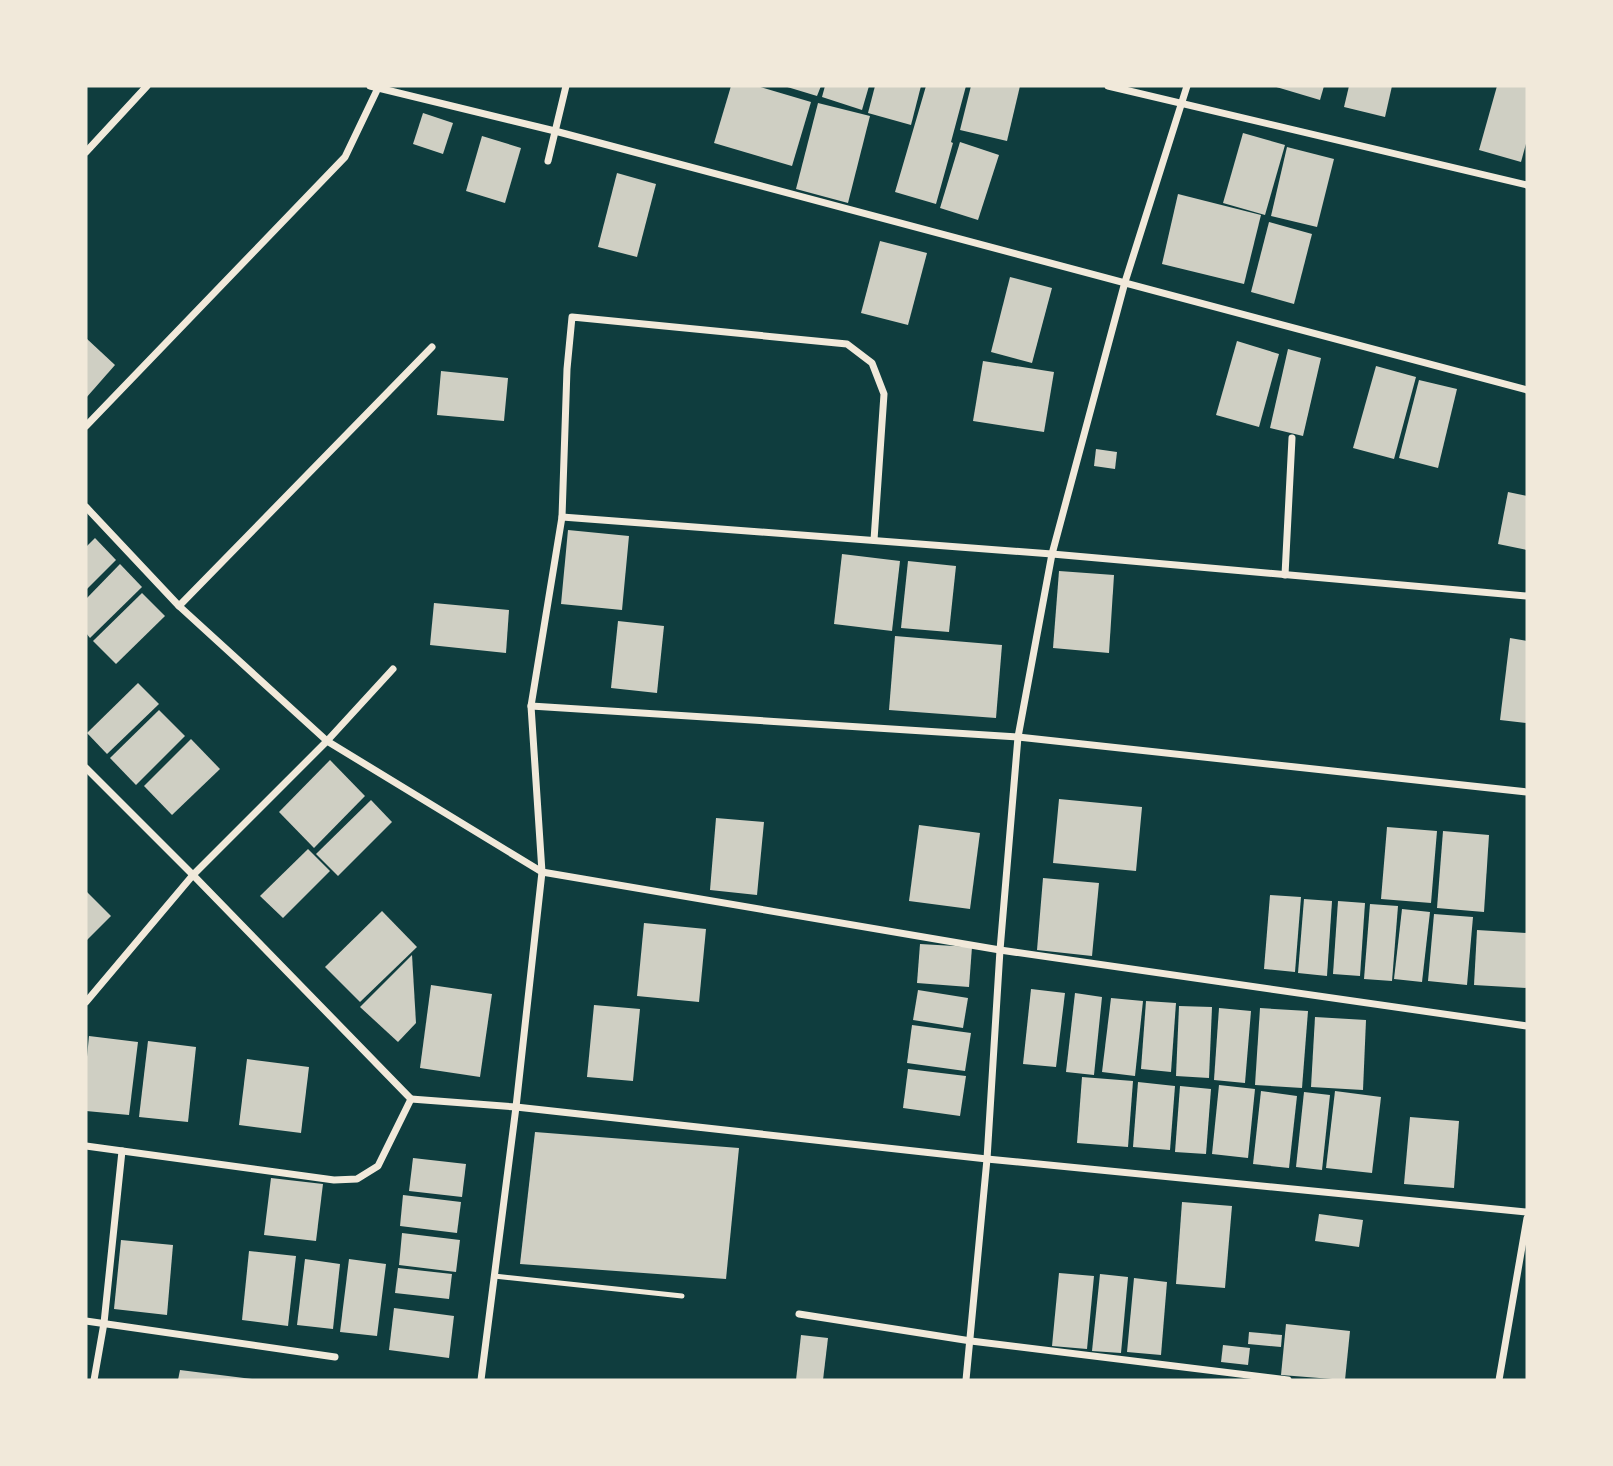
<svg xmlns="http://www.w3.org/2000/svg" width="1613" height="1466" viewBox="0 0 1613 1466" font-family="'Fira Sans',sans-serif">
<style>
.building{fill:#cfcfc3}
.lines{fill:none;stroke-linecap:round;stroke-linejoin:round}
.service{stroke:#f1e9da;stroke-width:5}
.minor{stroke:#f1e9da;stroke-width:7}
</style>
<rect width="100%" height="100%" fill="#0f3d3e"/>
<g class="building">
<path d="M731,86H757L811,102L792,166L714,143Z"/>
<path d="M784,86H821L817,96Z"/>
<path d="M825,86H869L862,110L822,97Z"/>
<path d="M875,86H921L911,125L868,113Z"/>
<path d="M926,86H966L951,142L953,143L936,204L895,192Z"/>
<path d="M971,86H1020L1007,141L960,130Z"/>
<path d="M1273,86H1324L1320,100Z"/>
<path d="M1349,86H1392L1385,117L1344,107Z"/>
<path d="M1497,86H1527V140L1521,162L1479,150Z"/>
<path d="M818,103L870,116L848,203L796,189Z"/>
<path d="M423,113L453,123L443,154L413,144Z"/>
<path d="M1243,133L1285,145L1265,215L1223,203Z"/>
<path d="M482,136L521,148L505,203L466,191Z"/>
<path d="M960,142L999,155L978,220L940,208Z"/>
<path d="M1287,147L1334,159L1317,227L1271,216Z"/>
<path d="M617,173L656,184L637,257L598,247Z"/>
<path d="M1178,194L1261,215L1244,284L1162,264Z"/>
<path d="M1269,222L1312,234L1294,304L1251,292Z"/>
<path d="M880,241L927,253L908,325L861,313Z"/>
<path d="M1010,277L1052,288L1032,363L991,352Z"/>
<path d="M86,338L115,365L86,398Z"/>
<path d="M1237,341L1279,354L1259,427L1216,415Z"/>
<path d="M1288,349L1321,358L1303,436L1270,428Z"/>
<path d="M983,361L1054,372L1044,432L973,421Z"/>
<path d="M1376,366L1416,377L1394,459L1353,448Z"/>
<path d="M441,371L508,378L504,421L437,415Z"/>
<path d="M1419,380L1457,389L1438,468L1399,458Z"/>
<path d="M1096,449L1117,452L1115,469L1094,466Z"/>
<path d="M1508,492L1527,496V550L1498,544Z"/>
<path d="M568,530L629,536L622,610L561,604Z"/>
<path d="M95,538L116,560L86,590V547Z"/>
<path d="M842,554L900,561L892,631L834,624Z"/>
<path d="M908,561L956,566L949,632L901,628Z"/>
<path d="M120,564L142,587L90,638L86,633V599Z"/>
<path d="M1059,571L1114,575L1109,653L1053,648Z"/>
<path d="M142,593L165,616L116,664L93,641Z"/>
<path d="M434,603L509,610L506,653L430,645Z"/>
<path d="M618,621L664,626L657,693L611,688Z"/>
<path d="M895,636L1002,645L996,718L889,710Z"/>
<path d="M1510,638L1527,641V723L1500,720Z"/>
<path d="M138,683L159,704L107,754L87,733Z"/>
<path d="M159,710L185,736L136,785L110,758Z"/>
<path d="M191,739L220,769L172,815L144,786Z"/>
<path d="M330,760L365,796L314,848L279,812Z"/>
<path d="M1059,799L1142,807L1136,871L1053,863Z"/>
<path d="M371,800L392,822L338,876L316,854Z"/>
<path d="M716,818L764,822L757,895L710,890Z"/>
<path d="M919,825L980,833L970,909L909,901Z"/>
<path d="M1387,827L1437,831L1431,903L1381,899Z"/>
<path d="M1443,831L1489,835L1484,912L1437,908Z"/>
<path d="M308,849L330,871L283,918L260,896Z"/>
<path d="M1043,878L1099,883L1092,956L1037,950Z"/>
<path d="M86,891L111,916L86,941Z"/>
<path d="M1270,895L1301,897L1295,972L1264,969Z"/>
<path d="M1304,899L1332,901L1327,976L1298,973Z"/>
<path d="M1338,901L1365,903L1360,976L1333,974Z"/>
<path d="M1370,904L1398,906L1392,981L1364,979Z"/>
<path d="M1402,909L1430,912L1422,982L1394,979Z"/>
<path d="M382,911L417,947L360,1002L325,967Z"/>
<path d="M1434,914L1473,917L1467,985L1428,981Z"/>
<path d="M644,923L706,929L699,1002L637,996Z"/>
<path d="M1477,930L1527,933V988L1474,985Z"/>
<path d="M920,944L972,947L969,987L917,983Z"/>
<path d="M412,955L416,1023L398,1042L360,1007Z"/>
<path d="M431,985L492,994L480,1077L420,1068Z"/>
<path d="M1031,989L1065,993L1056,1067L1023,1064Z"/>
<path d="M918,990L968,998L963,1028L913,1020Z"/>
<path d="M1075,993L1102,997L1094,1075L1066,1072Z"/>
<path d="M1111,998L1143,1001L1135,1076L1102,1072Z"/>
<path d="M1146,1001L1176,1003L1171,1072L1141,1069Z"/>
<path d="M594,1005L640,1009L633,1081L587,1077Z"/>
<path d="M1179,1006L1212,1007L1209,1078L1176,1076Z"/>
<path d="M1219,1008L1251,1011L1245,1083L1214,1080Z"/>
<path d="M1260,1008L1308,1011L1302,1088L1255,1085Z"/>
<path d="M1315,1017L1366,1020L1363,1090L1311,1087Z"/>
<path d="M912,1025L971,1033L965,1071L907,1063Z"/>
<path d="M89,1036L138,1042L129,1115L86,1111V1067Z"/>
<path d="M148,1041L196,1047L188,1122L139,1117Z"/>
<path d="M247,1059L309,1067L301,1133L239,1125Z"/>
<path d="M908,1069L966,1076L960,1116L903,1108Z"/>
<path d="M1082,1077L1133,1081L1128,1147L1077,1143Z"/>
<path d="M1138,1082L1175,1086L1170,1150L1133,1147Z"/>
<path d="M1219,1085L1255,1089L1248,1158L1212,1154Z"/>
<path d="M1180,1086L1211,1089L1206,1154L1175,1152Z"/>
<path d="M1261,1091L1297,1096L1289,1168L1253,1164Z"/>
<path d="M1335,1091L1381,1097L1372,1173L1326,1168Z"/>
<path d="M1304,1092L1330,1095L1322,1170L1296,1167Z"/>
<path d="M1410,1117L1459,1121L1454,1188L1404,1184Z"/>
<path d="M535,1132L739,1148L726,1279L520,1264Z"/>
<path d="M413,1158L466,1164L462,1197L409,1191Z"/>
<path d="M271,1178L323,1184L316,1241L264,1235Z"/>
<path d="M403,1195L461,1202L457,1233L400,1226Z"/>
<path d="M1182,1202L1232,1206L1225,1288L1176,1284Z"/>
<path d="M1319,1214L1363,1220L1359,1247L1315,1241Z"/>
<path d="M402,1233L460,1240L456,1272L399,1265Z"/>
<path d="M121,1240L173,1245L167,1315L114,1309Z"/>
<path d="M249,1251L296,1256L288,1326L242,1320Z"/>
<path d="M305,1259L340,1264L333,1329L297,1325Z"/>
<path d="M349,1259L386,1264L377,1336L340,1332Z"/>
<path d="M398,1268L452,1274L449,1299L395,1293Z"/>
<path d="M1059,1273L1094,1276L1087,1349L1052,1346Z"/>
<path d="M1100,1274L1128,1277L1121,1353L1092,1351Z"/>
<path d="M1134,1278L1167,1282L1161,1355L1127,1352Z"/>
<path d="M394,1308L454,1316L449,1358L389,1350Z"/>
<path d="M1286,1324L1350,1331L1345,1380L1281,1375Z"/>
<path d="M1249,1332L1282,1335L1281,1347L1248,1344Z"/>
<path d="M801,1335L828,1338L823,1380H796Z"/>
<path d="M1223,1345L1250,1348L1248,1365L1221,1362Z"/>
<path d="M180,1370L252,1379V1380H178Z"/>
</g>
<g class="lines">
<path class="service" d="M494,1276L682,1296"/>
<g class="minor">
<path d="M370,86L555,131L1527,390"/>
<path d="M1108,86L1527,185"/>
<path d="M86,152L147,86"/>
<path d="M548,161L566,86"/>
<path d="M86,426L345,157L378,88"/>
<path d="M86,507L179,606L327,741L542,872L1000,950L1527,1026"/>
<path d="M562,517L1052,554L1527,596"/>
<path d="M1285,575L1292,438"/>
<path d="M179,606L432,347"/>
<path d="M531,706L1018,737L1527,792"/>
<path d="M86,768L193,875L411,1099"/>
<path d="M86,1002L193,875L327,741L393,669"/>
<path d="M86,1146L334,1180L357,1179L378,1166L411,1099L516,1107L987,1159L1527,1212"/>
<path d="M799,1314L971,1341L1288,1380"/>
<path d="M86,1321L335,1357"/>
<path d="M94,1380L104,1323L122,1151"/>
<path d="M481,1380L516,1107L542,872L531,706L562,517L567,369L572,317L847,344L872,363L884,394L874,540"/>
<path d="M966,1380L987,1159L1000,950L1018,737L1052,554L1125,282L1187,86"/>
<path d="M1499,1380L1527,1218"/>
</g>
</g>
<rect width="1613" height="1466" fill="none" stroke="#f1e9da" stroke-width="175"/>
</svg>
